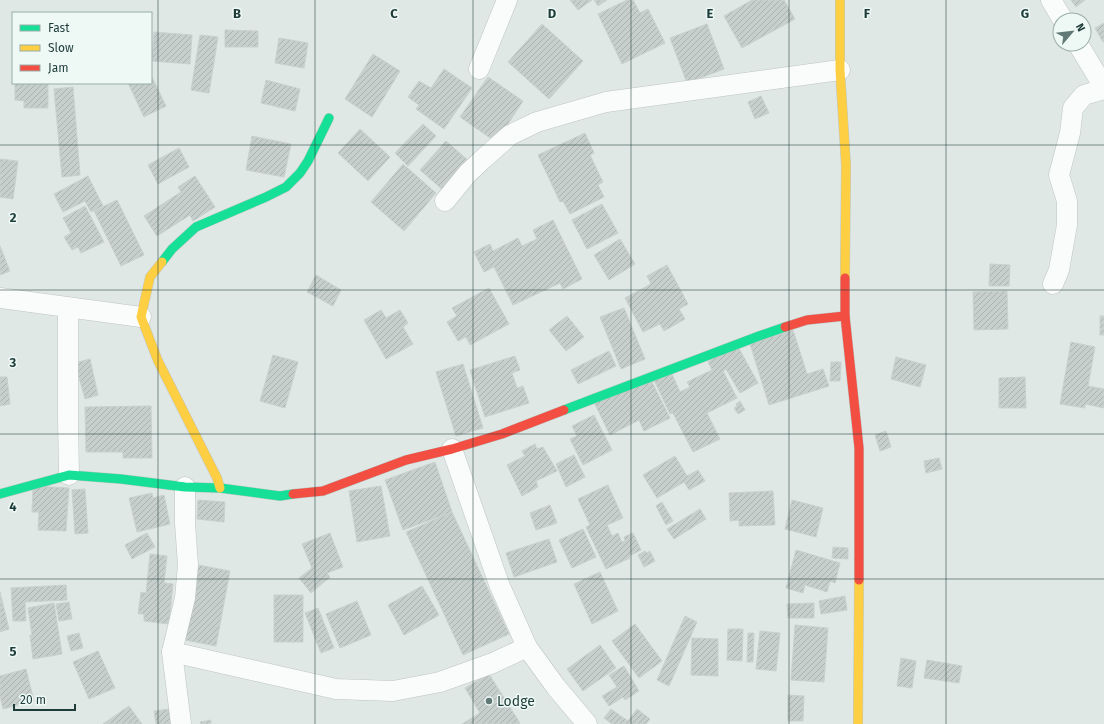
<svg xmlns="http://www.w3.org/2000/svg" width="1104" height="724" viewBox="0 0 1104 724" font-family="'Fira Sans',sans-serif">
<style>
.building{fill:url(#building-hatch);stroke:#c9d1cf}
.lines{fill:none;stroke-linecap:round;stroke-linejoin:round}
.street-casing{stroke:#bdc5c3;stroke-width:21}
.fast-casing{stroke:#bcc6c3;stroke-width:10}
.slow-casing{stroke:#bcc6c3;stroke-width:10}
.jam-casing{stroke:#bcc6c3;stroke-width:10}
.street{stroke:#fafcfb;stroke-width:20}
.fast{stroke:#16e098;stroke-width:9}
.slow{stroke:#ffcf43;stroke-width:9}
.jam{stroke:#f24e42;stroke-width:9}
.grid{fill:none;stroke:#1d3c39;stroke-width:1;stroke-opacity:0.55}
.poi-dot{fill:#617876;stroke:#eef8f4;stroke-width:1.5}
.labels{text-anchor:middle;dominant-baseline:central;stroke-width:3;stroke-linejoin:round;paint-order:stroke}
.poi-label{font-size:14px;fill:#1d3c39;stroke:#eef8f4;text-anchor:start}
.grid-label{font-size:13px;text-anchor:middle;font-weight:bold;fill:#1d3c39;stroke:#eef8f4;stroke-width:3;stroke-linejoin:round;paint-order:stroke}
</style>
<defs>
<pattern id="building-hatch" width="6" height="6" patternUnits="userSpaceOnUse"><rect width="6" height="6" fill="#c7cfcd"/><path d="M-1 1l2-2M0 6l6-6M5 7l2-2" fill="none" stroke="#aab3b1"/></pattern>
</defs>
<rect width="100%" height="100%" fill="#e0e8e6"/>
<g class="building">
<path d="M570,0H592L578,10Z"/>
<path d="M594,0H607L598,6Z"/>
<path d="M627,0H633L640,13L648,9L665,43L622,64L598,14Z"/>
<path d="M752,0H784L795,19L742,48L724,16Z"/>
<path d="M1071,0H1085L1076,7Z"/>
<path d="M1104,23V42H1103L1095,28Z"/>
<path d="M542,24L583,61L549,99L508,62Z"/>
<path d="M707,24L724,69L687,83L670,38Z"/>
<path d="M225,30L258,31V47H225Z"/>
<path d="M154,32L192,35L190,64L152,61Z"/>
<path d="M200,35L218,37L209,93L191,90Z"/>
<path d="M279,38L308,43L304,68L275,63Z"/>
<path d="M373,54L400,71L372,117L345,99Z"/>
<path d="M444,69L472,88L444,129L416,109L419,105L408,97L419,81L431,88Z"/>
<path d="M151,75L166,106L144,117L128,83H151Z"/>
<path d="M488,77L523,101L496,142L460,117Z"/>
<path d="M266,80L300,89L295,111L261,103Z"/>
<path d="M15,83H48V108H24V101L15,100Z"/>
<path d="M73,87L80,175L62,177L54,89Z"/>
<path d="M761,96L769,113L755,119L748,102Z"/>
<path d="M423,124L436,136L408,166L395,153Z"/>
<path d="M360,129L390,157L368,181L338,153Z"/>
<path d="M585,133L594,153L590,155L603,182L598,185L604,197L570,214L563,201L560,202L538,155Z"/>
<path d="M252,136L291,144L284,177L246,170Z"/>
<path d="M446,141L470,162L444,191L420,170Z"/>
<path d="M179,148L189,167L158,184L148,165Z"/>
<path d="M0,159L18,161L13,199L0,197Z"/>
<path d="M403,164L436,193L404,231L371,202Z"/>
<path d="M88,176L103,206L91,212L85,201L63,212L54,194Z"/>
<path d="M195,176L215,207L193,221L190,215L157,236L144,216L181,192L178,187Z"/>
<path d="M117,200L144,255L121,266L94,211Z"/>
<path d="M602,204L618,233L587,249L572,220Z"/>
<path d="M85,206L104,242L81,253L78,247L72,250L64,237L71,233L63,218Z"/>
<path d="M553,220L582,279L563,289L560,283L513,305L494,267L484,272L474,252L490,244L493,251L518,238L522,246L537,239L533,230Z"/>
<path d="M620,239L635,264L609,280L594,255Z"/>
<path d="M0,246L10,271L0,275Z"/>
<path d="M990,264L1010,265L1009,286H989Z"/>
<path d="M667,265L688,304L679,309L685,319L664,331L660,324L643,332L625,298L651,284L647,276Z"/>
<path d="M316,275L341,290L333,306L307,292Z"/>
<path d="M489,288L509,324L470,345L466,337L458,341L447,322L457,316L452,308Z"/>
<path d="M1007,291L1008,329L974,330L973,292Z"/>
<path d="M624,308L645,359L621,369L600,317Z"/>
<path d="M381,310L386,318L400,310L408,323L403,327L413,344L386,359L364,320Z"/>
<path d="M567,316L584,337L566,351L549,330Z"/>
<rect x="1100" y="316" width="4" height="19"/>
<path d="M793,330L807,374L823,369L829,386L769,405L750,344Z"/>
<path d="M1071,342L1095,347L1088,386L1104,389V408L1085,404V408L1060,404Z"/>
<path d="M737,345L758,383L740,393L726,369L723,371L737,398L707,413L720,439L693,452L673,413L670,414L654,380L671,372L680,392L690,387L687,382L712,370L708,362Z"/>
<path d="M609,351L616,366L578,384L571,370Z"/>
<path d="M273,355L298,362L285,408L260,401Z"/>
<path d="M515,356L520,370L512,373L517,388L523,386L529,403L485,417L470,370Z"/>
<path d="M896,357L926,365L920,387L891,379Z"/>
<path d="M90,359L98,395L85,399L75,363Z"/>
<path d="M831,362H841L840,381H830Z"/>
<path d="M463,364L483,428L456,436L436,372Z"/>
<path d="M0,377H7L10,404L0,406Z"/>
<path d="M1025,377L1026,408H999V378Z"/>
<path d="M652,382L670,418L644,431L639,420L610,435L594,402Z"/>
<path d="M740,401L745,410L738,414L734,408L737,406L736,404Z"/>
<path d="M151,406L152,458H123V452H86L85,407Z"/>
<path d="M594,415L612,450L583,465L570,439L577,436L572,426Z"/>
<path d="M886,431L891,447L880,451L875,435Z"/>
<path d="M535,444L537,449L543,447L557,471L536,481L538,487L522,496L507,465L525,456L522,451Z"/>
<path d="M574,455L585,477L566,487L556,464Z"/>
<path d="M675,456L687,476L698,470L705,481L689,490L684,482L657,498L643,475Z"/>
<path d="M939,458L942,469L926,473L924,461Z"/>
<path d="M435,462L452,512L403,530L385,480Z"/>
<path d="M608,485L623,518L607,525L612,536L618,533L622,542L625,541L624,537L633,533L641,550L629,556L630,558L606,569L586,527L590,525L578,499Z"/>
<path d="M33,486L69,488L66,531L38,530L39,512H32Z"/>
<path d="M381,486L390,536L357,542L349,491Z"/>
<path d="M85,489L88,533L75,534L72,490Z"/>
<path d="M773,491L775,525L739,526V520L730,521L729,493Z"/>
<path d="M152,493L153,498L164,495L170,524L137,532L129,498Z"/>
<path d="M198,500L225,502L224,522L197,519Z"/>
<path d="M792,500L823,508L816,537L785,529Z"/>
<path d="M662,502L673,521L666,525L656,506Z"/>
<path d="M550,505L557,523L536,530L530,513Z"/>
<path d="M700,509L706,519L674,539L667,529Z"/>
<path d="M452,512L509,634L463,655L406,532Z"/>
<path d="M583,529L596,557L572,568L559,540Z"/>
<path d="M147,533L155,547L132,559L125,545Z"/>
<path d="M330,533L343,567L327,573L330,577L311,593L299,578L312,568L302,544Z"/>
<path d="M549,539L557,562L514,577L506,553Z"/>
<path d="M833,547L848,548V559L832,558Z"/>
<path d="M796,550L840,563L835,583L830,581L827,592L805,585L803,593L786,588Z"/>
<path d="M645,551L647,553L650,551L655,561L644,567L638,555Z"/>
<path d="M150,554L167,556L164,583L173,584L169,624L144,621V614H138L141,592L146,593Z"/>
<path d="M198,565L230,571L216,646L185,640Z"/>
<path d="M600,572L618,611L592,624L574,584Z"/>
<path d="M66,585L67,600L25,602L26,621H13L11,588Z"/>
<path d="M422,586L439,615L404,635L388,605Z"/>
<path d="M0,592L9,629L0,632Z"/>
<rect x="274" y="595" width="29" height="47"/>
<path d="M845,596L847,610L821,614L819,601Z"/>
<path d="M357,601L371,635L340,648L326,614Z"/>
<path d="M69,602L72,619L59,621L56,604Z"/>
<path d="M54,603L62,654L33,659L30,635H32L28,608Z"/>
<path d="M814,603V618H788L787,604Z"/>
<path d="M318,608L334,648L321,653L305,613Z"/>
<path d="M685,616L697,622L669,686L657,680Z"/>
<path d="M635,624L662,661L639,678L612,641Z"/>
<path d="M795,625L828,628L824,682L791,680Z"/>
<path d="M728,629H743L742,661L727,660Z"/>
<path d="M760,631L780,633L776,671L756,669Z"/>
<path d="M79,633L83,648L71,651L67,636Z"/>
<path d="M748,633H754L753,662H747Z"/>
<path d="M692,638L718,639V676L691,675Z"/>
<path d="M600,645L616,668L583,691L567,669Z"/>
<path d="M98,651L115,688L89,699L73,662Z"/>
<path d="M901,658L916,661L912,688L897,686Z"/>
<path d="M927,660L962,666L959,683L924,678Z"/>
<path d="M624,666L639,691L625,700L623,697L609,706L602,696L617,687L609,675Z"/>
<path d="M26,669L34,701L3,709L0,696V676Z"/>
<path d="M489,674L520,723L518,724H462L480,713L465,688Z"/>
<path d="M788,695L804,696L803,721H788Z"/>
<path d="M129,706L142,724H103Z"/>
<path d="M170,709L172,724H156L154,711Z"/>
<path d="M611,709L628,721L637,709L650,719L646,724H612L604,718Z"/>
<path d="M211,720V724H201L200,722Z"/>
</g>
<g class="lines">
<g class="street-casing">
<g id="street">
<path d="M1051,0L1063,20"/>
<path d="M1078,44L1104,87"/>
<path d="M479,69L507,0"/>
<path d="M445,201L468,173L483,159L510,135L537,122L606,102L840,70"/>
<path d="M1053,284L1059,270L1067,225V201L1059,175L1070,133L1073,108L1084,95L1104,89"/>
<path d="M0,298L141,317"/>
<path d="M68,308V418L69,475"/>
<path d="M452,449L499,584L527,647L556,687L587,724"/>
<path d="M172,652L336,689L393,691L440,682L493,663L527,647"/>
<path d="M181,724L172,652L185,598L188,565L185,523V487"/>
</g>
</g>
<g class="fast-casing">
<g id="fast">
<path d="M162,262L172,249L196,227L266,197L286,187L300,173L308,161L329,118"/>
<path d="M564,410L759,336L785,327"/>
<path d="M0,494L69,475L121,479L185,487L220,488L280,496L293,494"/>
</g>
</g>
<g class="slow-casing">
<g id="slow">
<path d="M840,0V70L846,165L845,278"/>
<path d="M162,262L150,277L141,317L158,361L217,478L220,488"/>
<path d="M858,724L859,580"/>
</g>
</g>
<g class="jam-casing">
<g id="jam">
<path d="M845,278V316L859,448V580"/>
<path d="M785,327L807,320L845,316"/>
<path d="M293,494L323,491L406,460L452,449L502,434L564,410"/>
</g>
</g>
<use href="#street" class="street"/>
<use href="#fast" class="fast"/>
<use href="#slow" class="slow"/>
<use href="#jam" class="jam"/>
</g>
<path class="grid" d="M158,0V724M315,0V724M473,0V724M631,0V724M789,0V724M946,0V724M0,145H1104M0,290H1104M0,434H1104M0,579H1104"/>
<circle class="poi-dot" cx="489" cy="701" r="4"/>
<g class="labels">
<g class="poi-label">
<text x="497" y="701">Lodge</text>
</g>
</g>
<g class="grid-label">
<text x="237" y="18">B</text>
<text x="394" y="18">C</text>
<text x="552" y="18">D</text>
<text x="710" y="18">E</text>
<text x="867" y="18">F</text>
<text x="1025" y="18">G</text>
<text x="13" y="222">2</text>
<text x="13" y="367">3</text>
<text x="13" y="511">4</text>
<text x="13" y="656">5</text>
</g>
<rect x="12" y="12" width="140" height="72" fill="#eef8f4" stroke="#9aada9"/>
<rect x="20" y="25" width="20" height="6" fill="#16e098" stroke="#9aada9"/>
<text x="48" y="32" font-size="12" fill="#1d3c39">Fast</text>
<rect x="20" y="45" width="20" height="6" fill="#ffcf43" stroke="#9aada9"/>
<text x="48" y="52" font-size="12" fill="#1d3c39">Slow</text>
<rect x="20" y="65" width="20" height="6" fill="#f24e42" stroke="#9aada9"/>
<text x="48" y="72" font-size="12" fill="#1d3c39">Jam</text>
<g transform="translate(1072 32) rotate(62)"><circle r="19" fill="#eef8f4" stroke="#9aada9"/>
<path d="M0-3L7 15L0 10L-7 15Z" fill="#617876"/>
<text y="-6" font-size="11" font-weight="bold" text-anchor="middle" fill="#1d3c39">N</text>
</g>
<path d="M14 704v6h61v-6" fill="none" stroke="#1d3c39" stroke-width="2"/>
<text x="20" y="704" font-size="12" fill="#1d3c39" stroke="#eef8f4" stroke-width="3" paint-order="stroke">20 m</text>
</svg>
